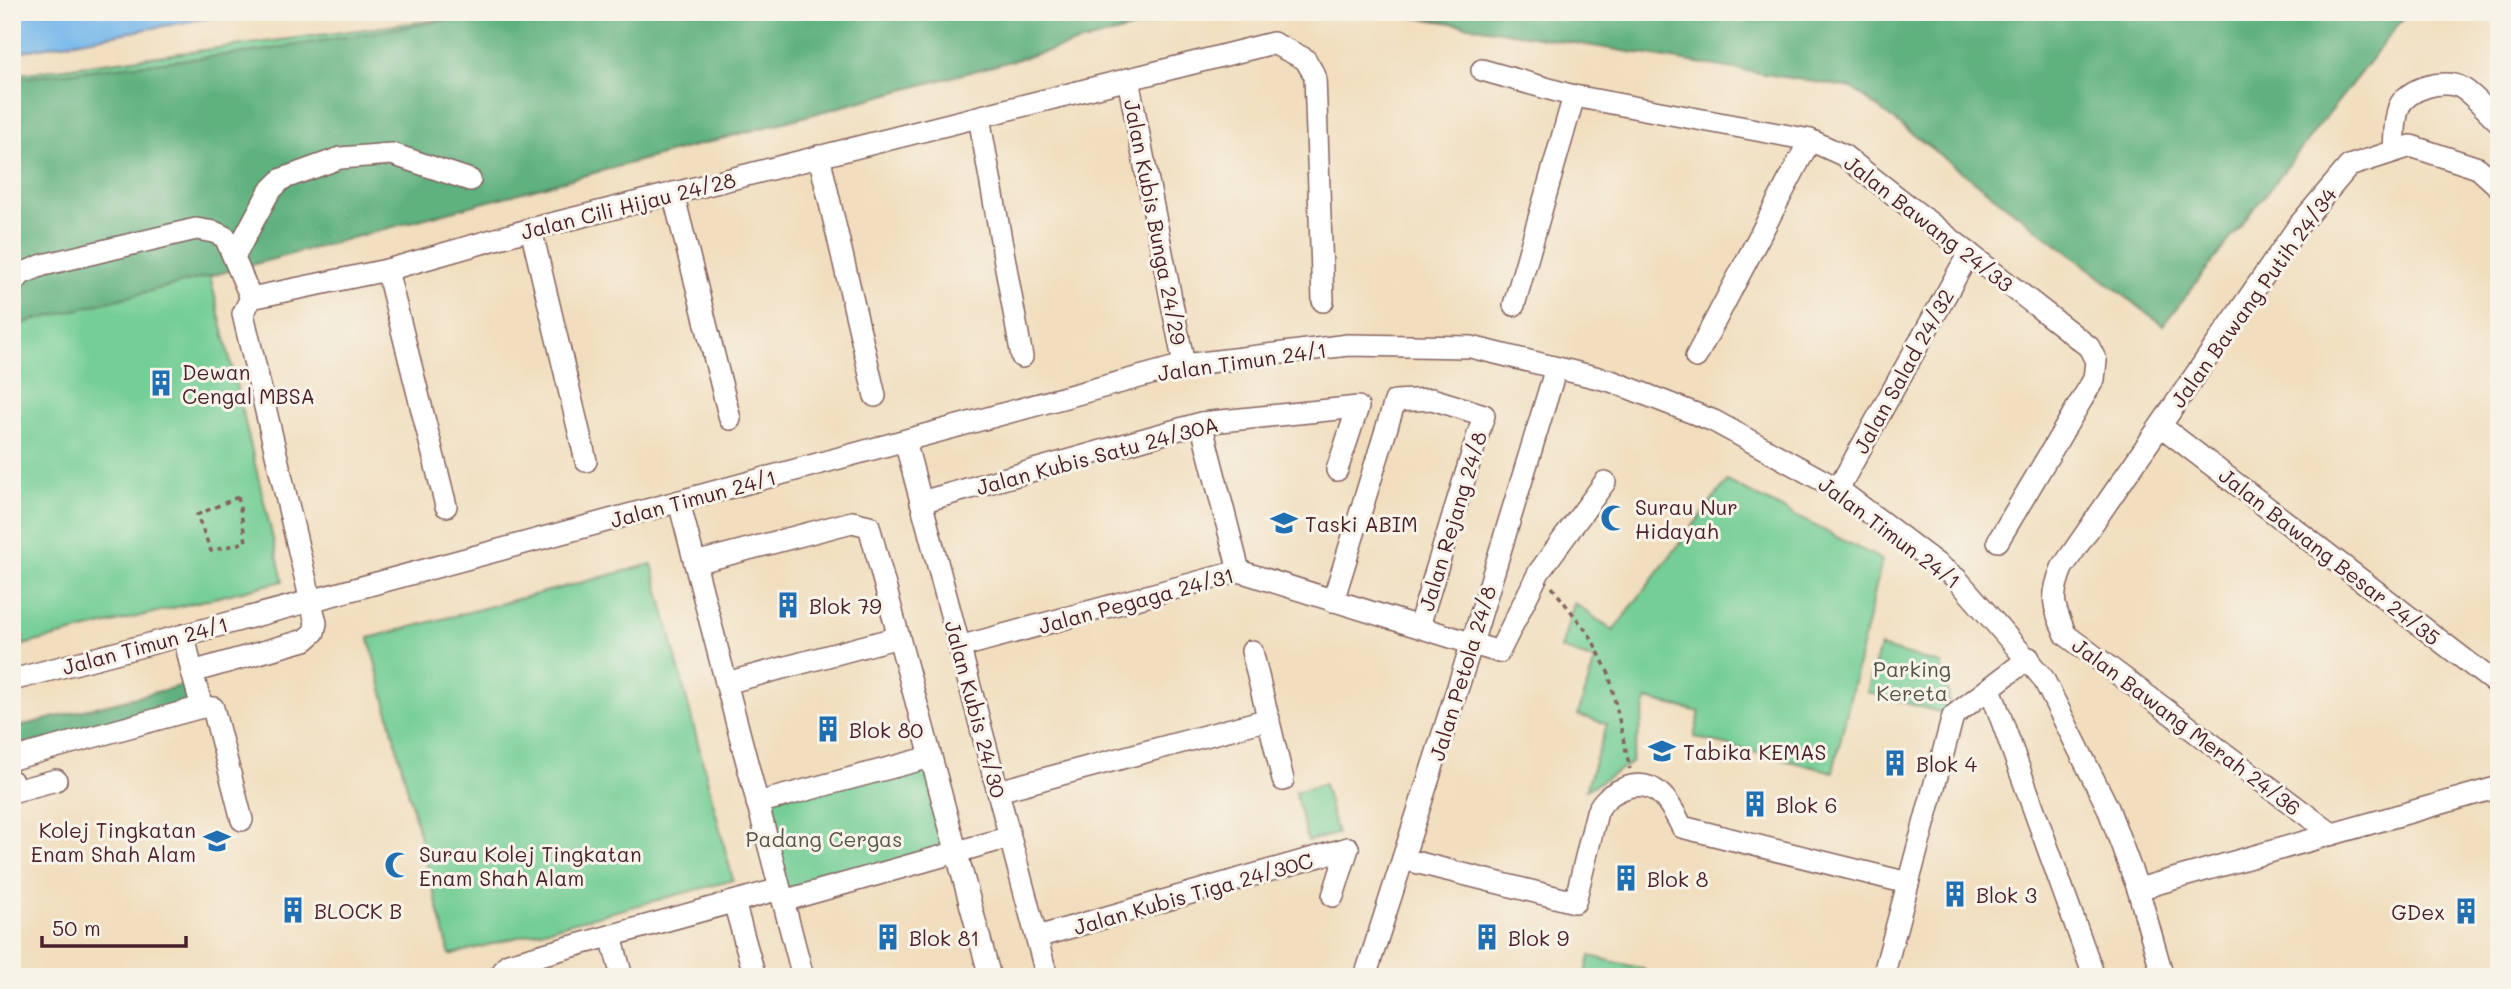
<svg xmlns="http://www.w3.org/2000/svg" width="2511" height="989" viewBox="0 0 2511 989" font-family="Mali,sans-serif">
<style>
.green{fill:#74ce95;stroke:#5f7660;stroke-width:2}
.forest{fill:#5fb17e;stroke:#546854;stroke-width:2}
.water{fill:#76b8eb;stroke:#606c8b;stroke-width:2}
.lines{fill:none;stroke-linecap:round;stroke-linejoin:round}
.minor-casing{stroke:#84625e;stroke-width:24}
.path{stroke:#84625e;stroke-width:3.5;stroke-dasharray:5 5;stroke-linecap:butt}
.minor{stroke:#fff;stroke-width:21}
.labels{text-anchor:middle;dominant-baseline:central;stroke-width:6;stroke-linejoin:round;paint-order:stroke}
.street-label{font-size:21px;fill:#4a1f2b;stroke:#f7f3e8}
.poi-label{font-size:21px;fill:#4a1f2b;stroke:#f7f3e8;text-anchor:start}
.park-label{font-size:21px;fill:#57544b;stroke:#f7f3e8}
</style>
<rect width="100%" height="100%" fill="#f7f3e8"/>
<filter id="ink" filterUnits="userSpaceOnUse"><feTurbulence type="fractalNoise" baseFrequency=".0143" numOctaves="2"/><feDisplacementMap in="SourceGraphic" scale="14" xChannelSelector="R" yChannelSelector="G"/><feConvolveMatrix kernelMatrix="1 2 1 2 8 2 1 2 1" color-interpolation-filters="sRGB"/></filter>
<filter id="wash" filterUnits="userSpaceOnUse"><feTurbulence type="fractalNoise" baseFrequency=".00686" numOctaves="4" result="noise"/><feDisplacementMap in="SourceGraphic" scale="28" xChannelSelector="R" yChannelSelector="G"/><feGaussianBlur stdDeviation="1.57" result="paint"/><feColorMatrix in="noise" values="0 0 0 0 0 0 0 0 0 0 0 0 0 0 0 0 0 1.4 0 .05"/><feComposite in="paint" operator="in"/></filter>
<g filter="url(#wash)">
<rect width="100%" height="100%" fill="#f1debe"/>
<g class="green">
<path d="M497,12H1193L210,276L283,581L14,647L12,639V75Z"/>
<path d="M1727,481L1882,560L1833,772L1694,737L1700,712L1647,699L1631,763L1586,790L1607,724L1578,715L1595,660L1561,649L1574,603L1613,631Z"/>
<path d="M652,564L733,880L450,955L369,638Z"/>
<path d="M1880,647L1941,664L1953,716L1867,692Z"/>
<path d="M931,757L957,852L783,901L757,803Z"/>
<path d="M1324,784L1337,834L1308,841L1295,792Z"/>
<path d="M1590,956L1644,969L1642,977H1585Z"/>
</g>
<g class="forest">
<path d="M497,12H1193L210,276L12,326V79L260,51Z"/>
<path d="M1383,12H2408L2163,325L1852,88Z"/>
<path d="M188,684L189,702L12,751V728Z"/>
</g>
<path class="water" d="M12,12H243L12,53Z"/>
</g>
<g filter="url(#ink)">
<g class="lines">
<g class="minor-casing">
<g id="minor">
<path d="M1482,70L1574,96L1810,140L1843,155L2089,347L2096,361L2094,379L1998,541"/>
<path d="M1128,79L1184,365"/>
<path d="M979,117L1022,357"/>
<path d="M2394,151C2395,138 2394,120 2399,107C2407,88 2444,78 2462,88C2475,96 2487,111 2499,122"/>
<path d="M819,156L875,396"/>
<path d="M673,193L730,419"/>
<path d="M531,229L586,461"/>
<path d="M234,257L269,192L282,179L340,158L392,154L470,180"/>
<path d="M387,270L446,506"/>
<path d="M12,285L21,274L43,265L196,229L214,232L225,237L251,298"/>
<path d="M1514,305L1574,96"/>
<path d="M1696,357L1810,140"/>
<path d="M1201,423L1239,571"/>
<path d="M2161,426L2499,686"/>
<path d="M905,441L1047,977"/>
<path d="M1838,489L1969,253"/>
<path d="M679,502L803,977"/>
<path d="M921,502L1201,423L1358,407L1337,470"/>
<path d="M695,563L852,522L869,526L990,977"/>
<path d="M1333,601L1395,401L1432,399L1484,415L1419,626"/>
<path d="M184,635L192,672L305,640L314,632L316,623L243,314L251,298L387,270L531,229L1273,43L1305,59L1315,76L1323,301"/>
<path d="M959,647L1239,571L1499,652L1539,572L1605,482"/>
<path d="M1252,651L1283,780"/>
<path d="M12,680L184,635L1184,365L1348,345L1471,347L1611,381L1714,421L1838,489L1957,579L2043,678L2108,808L2138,889L2163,977"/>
<path d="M726,683L899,637"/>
<path d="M1990,688L2094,976"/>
<path d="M202,707L213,708L242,820"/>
<path d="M12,759L202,707L192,672"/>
<path d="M12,781L15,791L56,780"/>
<path d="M998,791L1269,719"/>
<path d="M757,803L931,757"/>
<path d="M2332,834L2066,635C2053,606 2050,598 2062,568L2299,225L2349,166L2411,146L2478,168L2499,187"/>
<path d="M1403,859L1575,902L1597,812C1603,799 1612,793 1625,788C1656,777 1670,803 1682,827L1908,883"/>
<path d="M2138,889L2499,787"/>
<path d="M1333,896L1348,848"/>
<path d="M783,901L1010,837"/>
<path d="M734,902L755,977"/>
<path d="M611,936L622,977"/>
<path d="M1037,937L1348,848"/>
<path d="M499,977L508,964L780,889"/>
<path d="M1365,977L1472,643L1556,368"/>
<path d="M1883,977L1953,716L2029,658"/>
</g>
</g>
<g class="path">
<path d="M238,497L246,542L211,551L197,515Z"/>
<path d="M1552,587L1591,637L1609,674L1630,769"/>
</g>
<use href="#minor" class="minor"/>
</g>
</g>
<defs>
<g id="building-bare" transform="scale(2.1)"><path d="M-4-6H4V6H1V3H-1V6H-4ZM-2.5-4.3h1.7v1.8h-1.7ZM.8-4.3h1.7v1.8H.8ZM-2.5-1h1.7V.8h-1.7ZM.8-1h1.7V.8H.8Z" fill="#1f6fb2" stroke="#f7f3e8" stroke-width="2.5" paint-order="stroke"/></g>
<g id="mosque-bare" transform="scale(2.1)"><path d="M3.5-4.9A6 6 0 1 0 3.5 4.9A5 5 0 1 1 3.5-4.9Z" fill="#1f6fb2" stroke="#f7f3e8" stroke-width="2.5" paint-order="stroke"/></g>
<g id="school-bare" transform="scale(2.1)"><path d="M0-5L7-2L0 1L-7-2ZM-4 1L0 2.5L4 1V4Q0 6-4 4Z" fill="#1f6fb2" stroke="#f7f3e8" stroke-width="2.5" paint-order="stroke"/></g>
</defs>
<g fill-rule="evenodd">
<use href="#building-bare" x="161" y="383"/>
<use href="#mosque-bare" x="1614" y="518"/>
<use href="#school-bare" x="1284" y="523"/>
<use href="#building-bare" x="788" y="605"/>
<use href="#building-bare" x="828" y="729"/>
<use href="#school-bare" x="1662" y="751"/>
<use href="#building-bare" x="1895" y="763"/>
<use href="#building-bare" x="1755" y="804"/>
<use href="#school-bare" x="217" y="841"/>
<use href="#mosque-bare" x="398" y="865"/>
<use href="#building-bare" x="1626" y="878"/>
<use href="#building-bare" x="1955" y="894"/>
<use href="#building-bare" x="293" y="910"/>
<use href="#building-bare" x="2466" y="911"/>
<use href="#building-bare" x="888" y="937"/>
<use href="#building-bare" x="1487" y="937"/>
</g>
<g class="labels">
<g class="street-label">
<text transform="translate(628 205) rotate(-14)">Jalan Cili Hijau 24/28</text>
<text transform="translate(1156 222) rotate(79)">Jalan Kubis Bunga 24/29</text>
<text transform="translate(1929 223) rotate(38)">Jalan Bawang 24/33</text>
<text transform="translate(2253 297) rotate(-54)">Jalan Bawang Putih 24/34</text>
<text transform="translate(1242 361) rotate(-8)">Jalan Timun 24/1</text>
<text transform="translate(1903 371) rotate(-61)">Jalan Salad 24/32</text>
<text transform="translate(1097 455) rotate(-15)">Jalan Kubis Satu 24/30A</text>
<text transform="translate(693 498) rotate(-15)">Jalan Timun 24/1</text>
<text transform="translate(1452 521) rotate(-73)">Jalan Rejang 24/8</text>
<text transform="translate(1890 532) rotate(37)">Jalan Timun 24/1</text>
<text transform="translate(2330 556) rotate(38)">Jalan Bawang Besar 24/35</text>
<text transform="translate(1136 600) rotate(-15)">Jalan Pegaga 24/31</text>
<text transform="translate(145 645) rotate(-15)">Jalan Timun 24/1</text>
<text transform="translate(1462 673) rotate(-73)">Jalan Petola 24/8</text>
<text transform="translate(976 709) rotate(75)">Jalan Kubis 24/30</text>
<text transform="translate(2187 726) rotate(37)">Jalan Bawang Merah 24/36</text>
<text transform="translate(1193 893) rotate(-16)">Jalan Kubis Tiga 24/30C</text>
</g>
<g class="poi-label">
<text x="182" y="371">Dewan<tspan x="182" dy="24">Cengal MBSA</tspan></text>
<text x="1635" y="506">Surau Nur<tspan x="1635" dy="24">Hidayah</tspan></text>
<text x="1305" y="523">Taski ABIM</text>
<text x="809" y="605">Blok 79</text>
<text x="849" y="729">Blok 80</text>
<text x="1683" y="751">Tabika KEMAS</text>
<text x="1916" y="763">Blok 4</text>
<text x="1776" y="804">Blok 6</text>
<text x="196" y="829" text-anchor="end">Kolej Tingkatan<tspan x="196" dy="24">Enam Shah Alam</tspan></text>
<text x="419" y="853">Surau Kolej Tingkatan<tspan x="419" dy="24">Enam Shah Alam</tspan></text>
<text x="1647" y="878">Blok 8</text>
<text x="1976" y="894">Blok 3</text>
<text x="314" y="910">BLOCK B</text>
<text x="2445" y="911" text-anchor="end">GDex</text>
<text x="909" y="937">Blok 81</text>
<text x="1508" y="937">Blok 9</text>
</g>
<g class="park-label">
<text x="1912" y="668">Parking<tspan x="1912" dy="24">Kereta</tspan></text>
<text x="824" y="838">Padang Cergas</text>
</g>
</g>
<rect width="2511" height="989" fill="none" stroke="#f7f3e8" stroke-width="42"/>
<path d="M42 936v10h144v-10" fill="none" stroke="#4a1f2b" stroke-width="3.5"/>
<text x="52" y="936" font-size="21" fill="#4a1f2b" stroke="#f7f3e8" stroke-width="5" paint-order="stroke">50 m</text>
</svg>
